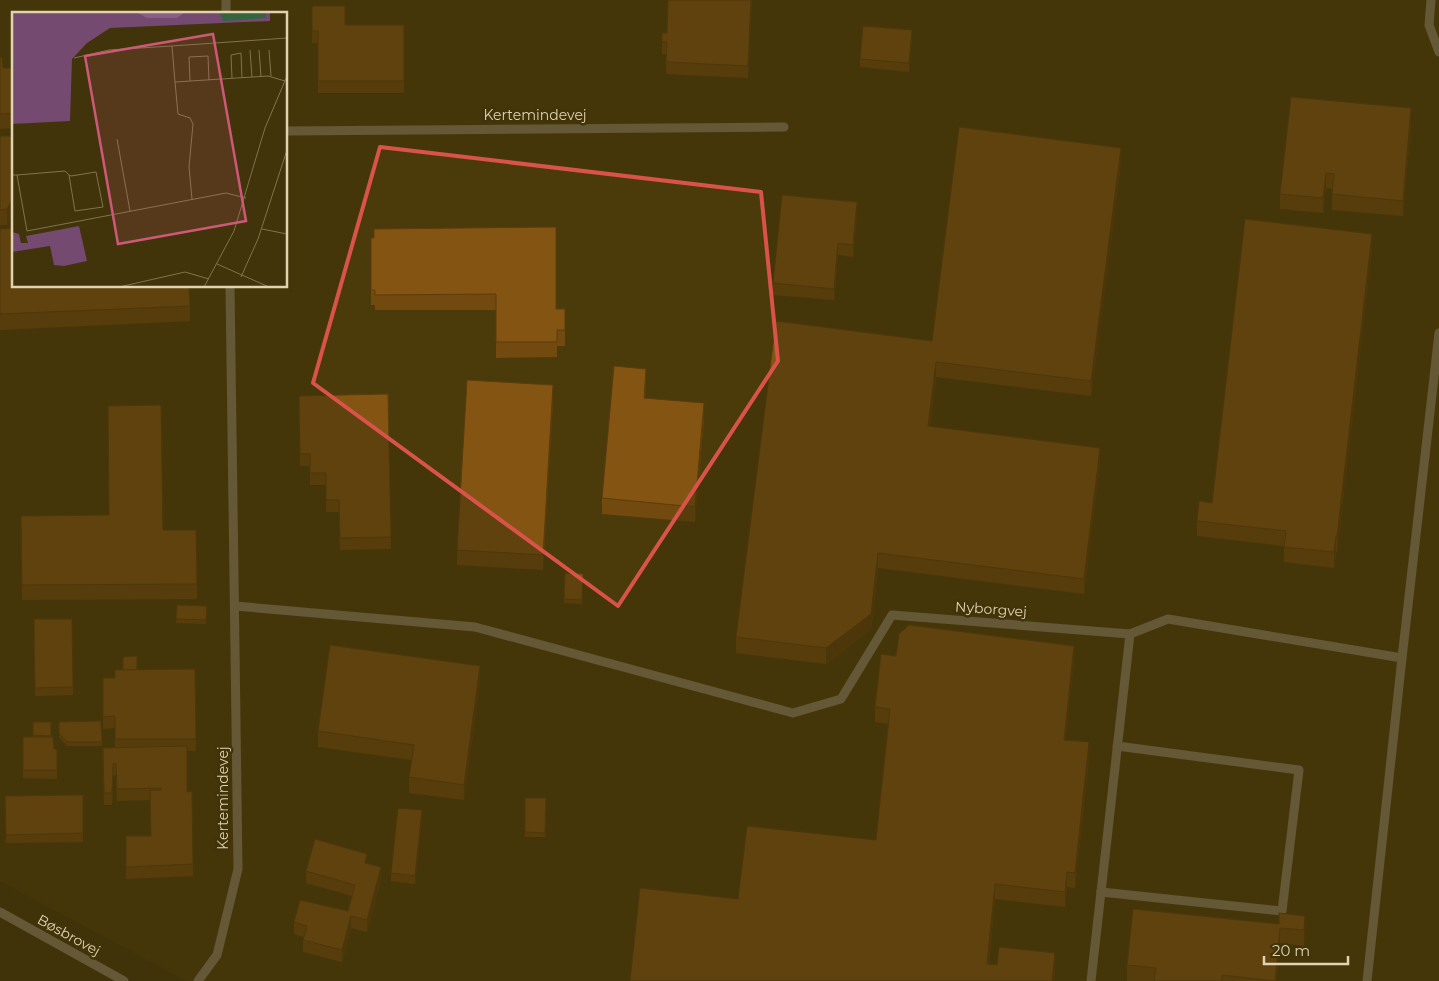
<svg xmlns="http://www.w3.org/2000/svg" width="1439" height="981" viewBox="0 0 1439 981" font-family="Montserrat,sans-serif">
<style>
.built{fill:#4b3b0b;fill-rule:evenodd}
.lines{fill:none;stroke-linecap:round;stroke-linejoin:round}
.minor{stroke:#8f856d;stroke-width:9}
.wall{fill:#72490f}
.shaded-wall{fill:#5c3c0d}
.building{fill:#845512;stroke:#5c3c0d}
.marked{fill:none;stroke:#d9534a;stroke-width:4;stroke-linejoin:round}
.labels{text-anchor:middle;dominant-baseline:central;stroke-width:5;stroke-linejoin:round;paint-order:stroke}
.street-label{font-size:14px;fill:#e1d3af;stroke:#41330a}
.inset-road{fill:none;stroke:#81734c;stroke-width:1}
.view{fill:#cd5978;fill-opacity:0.15;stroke:#cd5978;stroke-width:2.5}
.inset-edge{fill:none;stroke:#e1d3af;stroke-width:2.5}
</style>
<rect width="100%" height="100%" fill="#41330a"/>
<path class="built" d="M0,0H1439V981H187L0,881ZM14,14H286V286H14Z"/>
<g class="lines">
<g class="minor">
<path d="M226,0V14"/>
<path d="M1431,0L1429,25L1439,52"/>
<path d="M286,131L784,127"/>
<path d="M235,606L475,627L793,713L841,699L892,615L1130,634L1091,981"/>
<path d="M1130,634L1168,619L1402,658L1367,981"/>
<path d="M1402,658L1439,333"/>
<path d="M1101,892L1282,911L1299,770L1117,746"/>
<path d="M0,912L124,981"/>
<path d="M198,981L217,955L238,869L230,286"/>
</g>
</g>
<g class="wall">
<path d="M752,0L748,78L666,74V54H662V33H667Z"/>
<path d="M312,6L345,25H404V93H318V43H312Z"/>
<path d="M912,39L909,72L860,67V59Z"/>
<path d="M0,57L3,68H14V128L0,129Z"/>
<path d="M1411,123L1403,216L1332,210V189L1326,188L1323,213L1280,209V194Z"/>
<path d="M0,136L14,171V215H12L7,225H0Z"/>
<path d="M1121,163L1091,396L936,377L930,426L1100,463L1084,594L878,568L871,629L826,664L736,653V637L932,341Z"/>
<path d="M857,214L853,257L838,255L834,300L773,295V283Z"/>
<path d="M0,229L190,306V321L0,330Z"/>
<path d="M371,238L556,309H565V346H557V357L496,358V310H375V305H371Z"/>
<path d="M1372,249L1337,552H1336L1334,568L1284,562V546L1197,536V521L1212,503Z"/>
<path d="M646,384L645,398L704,419L695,522L602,514V498Z"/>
<path d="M388,394L391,549L340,550L339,512H326V485H310V466H300L299,396Z"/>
<path d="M553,401L543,570L457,565V550Z"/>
<path d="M21,516L163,530H196L197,599L22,600Z"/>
<path d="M565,573L583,574L582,604L564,603Z"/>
<path d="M177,605L207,606L206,624L176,623Z"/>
<path d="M34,619H72L73,695L35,696Z"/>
<path d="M896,656L1074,661L1065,740L1089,758L1075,888L1067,887L1065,907L995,899L989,964L1055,968L1054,981H630L738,899L876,840L888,724L875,722V707Z"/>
<path d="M195,669L196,751H187V792L192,791L193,876L126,879V836H151L150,800L117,801L116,775L113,776L112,805H104L103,760L115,748V728L103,729V678H115L137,670Z"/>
<path d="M480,681L464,800L409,793V777L412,760L318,747V731Z"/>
<path d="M101,721L102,746H67L59,737V722Z"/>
<path d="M33,722H51V737L54,749H57V779L23,778V737H33Z"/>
<path d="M83,795V842L6,843L5,796Z"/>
<path d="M525,798H546L545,837H525Z"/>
<path d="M422,818L415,884L391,881V873Z"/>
<path d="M367,863L381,879L367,932L351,928L342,962L303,952V940L304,937L294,934V922L348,911L352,896L306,883V871Z"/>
<path d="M1279,913L1305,931L1304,946L1280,943L1276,981H1127V965L1279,924Z"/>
</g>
<g class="shaded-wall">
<path d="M751,0H752L748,78V66Z"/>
<path d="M912,30V39L909,72V63Z"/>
<path d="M1411,108V123L1403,216V201Z"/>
<path d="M1121,148V163L1091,396V381Z"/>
<path d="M1326,173V188L1323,213V198Z"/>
<path d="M12,199V215L7,225V209Z"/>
<path d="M857,202V214L853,257V245Z"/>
<path d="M1372,234V249L1337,552V536Z"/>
<path d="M838,243V255L834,300V289Z"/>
<path d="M936,362V377L928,441V426Z"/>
<path d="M646,369V384L644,413V398Z"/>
<path d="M553,385V401L543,570V555Z"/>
<path d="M704,403V419L695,522V507Z"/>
<path d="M1100,448V463L1084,594V579Z"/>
<path d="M1336,536V552L1334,568V552Z"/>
<path d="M878,553V568L871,629L826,664V648Z"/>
<path d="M1074,646V661L1064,755V740Z"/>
<path d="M480,666V681L464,800V785Z"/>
<path d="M1089,742V758L1075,888V873Z"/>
<path d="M422,810V818L415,884V876Z"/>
<path d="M381,867V879L367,932V920Z"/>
<path d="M1067,872V887L1065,907V892Z"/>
<path d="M995,884V899L987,979V964Z"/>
<path d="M351,916V928L342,962V950Z"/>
<path d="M1305,916V931L1304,946V930Z"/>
<path d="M1280,928V943L1276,981H1275Z"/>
<path d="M1055,953V968L1054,981H1052Z"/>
</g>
<g class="building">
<path d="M668,0H751L748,66L666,62L667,42H662V33H667Z"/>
<path d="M312,6H345V25H404V81H318V31H312Z"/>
<path d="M863,26L912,30L909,63L860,59Z"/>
<path d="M0,57H2L3,68H14V113L0,114Z"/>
<path d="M1291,97L1411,108L1403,201L1332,194L1334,174L1326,173L1323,198L1280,194Z"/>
<path d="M959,127L1121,148L1091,381L936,362L928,426L1100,448L1084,579L878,553L871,614L826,648L736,637L776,321L932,341Z"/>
<path d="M0,136H11L14,171V199H12L7,209L0,210Z"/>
<path d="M782,195L857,202L853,245L838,243L834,289L773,283Z"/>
<path d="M1245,219L1372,234L1337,536H1336L1334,552L1284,547L1286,531L1197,521L1199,501L1212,503Z"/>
<path d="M556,227V309H565V330H557V342H496V294L375,295V290H371V238H374V229Z"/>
<path d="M14,228V286H189L190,306L0,314V229Z"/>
<path d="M614,366L646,369L644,398L704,403L695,507L602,498Z"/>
<path d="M467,380L553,385L543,555L457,550Z"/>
<path d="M388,394L391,537L340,538L339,500H326V473H310V454H300L299,396Z"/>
<path d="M161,405L163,530H196L197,584L22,585L21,516L109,515L108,406Z"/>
<path d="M565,573L583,574L582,600L564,599Z"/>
<path d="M177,605L207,606L206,620L176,619Z"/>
<path d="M34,619H72L73,687L35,688Z"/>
<path d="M909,625L1074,646L1064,740L1089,742L1075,873L1067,872L1065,892L995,884L987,964L997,965L999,947L1055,953L1052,981H630L640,888L738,899L747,826L876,840L890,709L875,707L881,654L896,656L899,634Z"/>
<path d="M330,645L480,666L464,785L409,777L414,745L318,731Z"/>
<path d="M137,656V670H123V657Z"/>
<path d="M195,669L196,739H115V716L103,717V678H115V670Z"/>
<path d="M101,721L102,742H67L59,733V722Z"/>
<path d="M33,722H51V736L33,735Z"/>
<path d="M23,737H53L54,749H57V770H23Z"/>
<path d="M187,746V792L192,791L193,864L126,867V836H151L150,790H161V788L117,789L116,763L113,764L112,793H104L103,748Z"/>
<path d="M83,795V833L6,835L5,796Z"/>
<path d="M525,798H546L545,833L525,832Z"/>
<path d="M398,808L422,810L415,876L391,873Z"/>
<path d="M315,839L367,854L365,863L381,867L367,920L351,916L342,950L303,940L307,926L294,922L300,900L348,911L355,885L306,871Z"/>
<path d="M1133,909L1279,924V913L1305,916L1304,930L1280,928L1275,981L1222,975V981H1154L1156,968L1127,965Z"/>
</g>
<path d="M0 0H1439V981H0ZM380,147L761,192L778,361L618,606L313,383Z" fill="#41330a" fill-opacity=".55" fill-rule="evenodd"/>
<path class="marked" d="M380,147L761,192L778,361L618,606L313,383Z"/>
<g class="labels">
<g class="street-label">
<text x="535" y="115">Kertemindevej</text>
<text transform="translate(991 609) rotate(4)">Nyborgvej</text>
<text transform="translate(223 798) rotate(-90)">Kertemindevej</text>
<text transform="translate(69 935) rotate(29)">Bøsbrovej</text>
</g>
</g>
<g transform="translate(12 12)">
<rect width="275" height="275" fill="#41330a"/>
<path d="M0,0H258V9L98,16L75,31L60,47L58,109L0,112ZM67,214L75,249L52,254L42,253L38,234L0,240V220L7,222L9,231H16L14,224Z" fill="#744a71"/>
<path d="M124,0L142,1L173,0L165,6H135Z" fill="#8b5e87"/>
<path d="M207,0H254V6L211,9Z" fill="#34653e"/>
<path class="inset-road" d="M238,38L240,65M247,38L249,65M257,38L259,64M62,46L97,38L160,34M220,66L219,43L229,41L230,66M178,69L177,45L196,44L197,68M163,70L160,34L275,26M105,127L118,199M0,163H5L15,219L214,181L234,186M5,163L53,159L57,163L59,164L84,160L91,195L63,199L57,163M180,187L177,155L181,112L178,106L166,102L163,70L256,64L273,69M250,217L275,222M205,252L257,275M229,265L246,227L275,138M107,275L173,260L197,267M192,275L222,219L253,116L275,64"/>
<path class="view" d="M201,22L234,209L106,232L73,44Z"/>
<rect width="275" height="275" class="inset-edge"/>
</g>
<path d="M1264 956v8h84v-8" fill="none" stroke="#e1d3af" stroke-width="2.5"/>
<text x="1272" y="956" font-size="15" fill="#e1d3af" stroke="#41330a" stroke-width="4" paint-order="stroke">20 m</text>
</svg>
